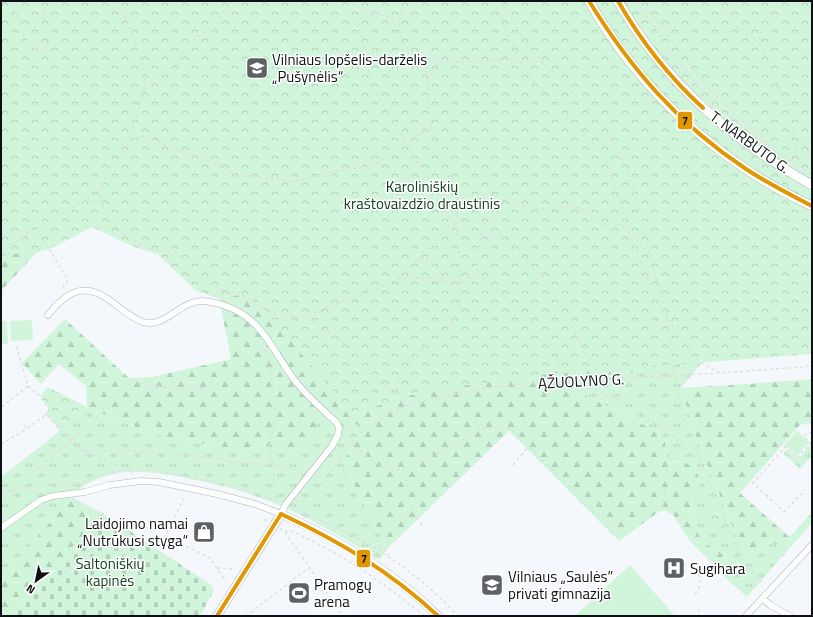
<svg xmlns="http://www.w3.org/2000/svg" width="813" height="617" viewBox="0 0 813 617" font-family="'Titillium Web',sans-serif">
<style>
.grass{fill:url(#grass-tufts)}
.forest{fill:url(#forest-firs)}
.cemetery{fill:url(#cemetery-stones)}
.park{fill:url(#park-crowns)}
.pitch{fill:#d1f5da}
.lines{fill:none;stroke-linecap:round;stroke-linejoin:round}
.minor-casing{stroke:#b3b5b8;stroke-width:7}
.secondary-casing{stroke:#b3b5b8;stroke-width:9}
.primary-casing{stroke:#b3b5b8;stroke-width:10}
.path{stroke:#dedfe1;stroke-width:1.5;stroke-dasharray:3 3;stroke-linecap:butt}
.minor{stroke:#fdfefe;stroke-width:6}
.secondary{stroke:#fdfefe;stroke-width:8}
.primary{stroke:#fdfefe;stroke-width:9}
.bus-1-casing{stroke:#fff;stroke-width:7}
.bus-1{stroke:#e09702;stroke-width:4}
.labels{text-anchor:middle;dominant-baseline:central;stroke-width:3;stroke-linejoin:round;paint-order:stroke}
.poi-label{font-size:15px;fill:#0e1013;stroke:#fff;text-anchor:start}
.street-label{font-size:15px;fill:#0e1013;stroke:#fff}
.park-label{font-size:15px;fill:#0f3d1c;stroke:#fff}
.line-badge{stroke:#fff;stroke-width:1.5}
.pale-badge-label{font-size:11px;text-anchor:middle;font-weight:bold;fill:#111}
</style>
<defs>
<pattern id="grass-tufts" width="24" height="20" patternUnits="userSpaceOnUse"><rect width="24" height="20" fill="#d1f5da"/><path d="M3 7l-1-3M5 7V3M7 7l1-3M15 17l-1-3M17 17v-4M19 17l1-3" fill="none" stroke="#b2d1ba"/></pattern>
<pattern id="forest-firs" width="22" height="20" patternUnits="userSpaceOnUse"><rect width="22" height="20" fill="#d1f5da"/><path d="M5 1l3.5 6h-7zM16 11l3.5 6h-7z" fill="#b2d1ba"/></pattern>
<pattern id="cemetery-stones" width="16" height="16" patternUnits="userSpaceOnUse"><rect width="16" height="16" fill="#d1f5da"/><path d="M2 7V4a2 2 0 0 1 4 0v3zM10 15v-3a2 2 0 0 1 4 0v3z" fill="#b2d1ba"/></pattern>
<pattern id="park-crowns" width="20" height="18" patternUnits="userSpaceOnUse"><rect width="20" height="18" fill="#d1f5da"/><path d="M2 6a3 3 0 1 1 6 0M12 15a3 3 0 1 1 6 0" fill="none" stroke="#b2d1ba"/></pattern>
</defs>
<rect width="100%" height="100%" fill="#f4f7fb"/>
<g class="grass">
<path d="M525,1L705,359L681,388L699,445L739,542L746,552L756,553L771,540L786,552L747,597L728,580L733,574V568L719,551L705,544L699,536L695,518L689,510L698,491L681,461L668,462C663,452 669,443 660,433L583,394L556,388L557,378L633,373L646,370Z"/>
<path d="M87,407L122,422L164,437L241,450L264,445L291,453L323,409L353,422L367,432L354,445L349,476L388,548L379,560C336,533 292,507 243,492C225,486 206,482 187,478C161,473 131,468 105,476C93,480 83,486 73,493L72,497L1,579V477L60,431Z"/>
<path d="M812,443V456L800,469L783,453L787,449L798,459Z"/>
<path d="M812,512V523L795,542L790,537Z"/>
</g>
<g class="forest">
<path d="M1,1L655,360L651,367L646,370L633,373L557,378L556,388L583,394L660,433C669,443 663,452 668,462C673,463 679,461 684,462C689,464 693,468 696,472C705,484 694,498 689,510L695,518L699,536L705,544L719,551L733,568V574L728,580L690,541L682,530L674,516L666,511H660L619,541L509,431L388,548L349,476L345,458L354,445L366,432L353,422L323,409L309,442L291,453L264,445L241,450L164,437L122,422L87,407L86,386L59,364L41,384L22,363L65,319L129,378L152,377L231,359L219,298L195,290L158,254L135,247L92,227L49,249L37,252L3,289L1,301Z"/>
<path d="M812,379V423L800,425L740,493L795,542L786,552L771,540L756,553L746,552L739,542L699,445L681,388L747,384Z"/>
<path d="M72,497L104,514L7,616H1V579Z"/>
</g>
<path class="cemetery" d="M104,514L213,586V592L200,616H7Z"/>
<g class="park">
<path d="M1,1H812V354L548,374L425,391L352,414L258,302L240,295L219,298L195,290L158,254L135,247L92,227L49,249L1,256Z"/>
<path d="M48,387L87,407L60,431L50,417L45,415L49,409L40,396Z"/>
<path d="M717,507L729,534L725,538L710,529V511Z"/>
</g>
<g class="pitch">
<path d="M32,320L33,340L11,341L10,321Z"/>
<path d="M1,321H7L8,344H1Z"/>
<path d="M797,431L809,442L797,456L784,445Z"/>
<path d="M630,565L675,616H575Z"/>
</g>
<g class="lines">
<g class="minor-casing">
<g id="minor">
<path d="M1,528L41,500L53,496L85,492L110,485L141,481L159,482L217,494L255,504L281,514L286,504L332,446L338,435L339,428L337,423C323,410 308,397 296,382C275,355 264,322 231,308C221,304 211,301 201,301C178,302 163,331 140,321C118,311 99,282 73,293C62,298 55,306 48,315"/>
<path d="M763,599L770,605L790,616"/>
<path d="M746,616L812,545"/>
</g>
</g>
<g class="secondary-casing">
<path id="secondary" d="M217,616L281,514C338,539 394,572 438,616"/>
</g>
<g class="primary-casing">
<g id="primary">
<path d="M589,1C639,90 720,164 812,206"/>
<path d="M618,1C663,81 733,141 812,185"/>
</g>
</g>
<g class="path">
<path d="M11,1L18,16L24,37L34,48L44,52L48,44L44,18L46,1"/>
<path d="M115,1L128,22L146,75L144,90L125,152L111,166L103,184L101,194L102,206L111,222L123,233L140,244L150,249L163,250L181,257L202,281L229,292L239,293L268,311L287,317L309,315L345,300L365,294L398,279L406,278H425L461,283L477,273C478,253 481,196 510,199C514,199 518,202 521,204C527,206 536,209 542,209C554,209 570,204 582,209C590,213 595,225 604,225C608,225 612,223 616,222L628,231L649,254"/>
<path d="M347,1L362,8L400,21"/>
<path d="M405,1C402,12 396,28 401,38C408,57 432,61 449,62L527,59L542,63"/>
<path d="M494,1L519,60L535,83L572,123L592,141L600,150L607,161L613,185L623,210V216L628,230"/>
<path d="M502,1L527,45L581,101L609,136L625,165L640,211L649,254L667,314L668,330L674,376L684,421L689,436L741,556L753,574L761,582"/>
<path d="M636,1L688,74L715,105L769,147L794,164L812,174"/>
<path d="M643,1L707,87L731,111L769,143V147"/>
<path d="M719,1L736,26L759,42"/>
<path d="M780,1L763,24L759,42L789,112L796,142L794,164"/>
<path d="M428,81L439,61"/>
<path d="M144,90C152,85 164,81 171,75C177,69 179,62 182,56C188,41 201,33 215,28L219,20L231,1"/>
<path d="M129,139L144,136L189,155L211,162L236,173L263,178L295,181L335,171L374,166L405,142L372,87L359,26L365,1"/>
<path d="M794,164L807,151L812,150"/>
<path d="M83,201H96L102,205"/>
<path d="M37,229L68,280L63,286L66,290"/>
<path d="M629,233L657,303L668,319L691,353L703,364L721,373"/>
<path d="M1,234L32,231L83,201L98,191L103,185"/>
<path d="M481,239L501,235L508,240L518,248L533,268L553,286L558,302L601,379"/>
<path d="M1,252L31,232"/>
<path d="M419,259L423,252L434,243L446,229L456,224L447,213L446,198L439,194L405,142L432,127"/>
<path d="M477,273L526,315L549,340L565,381L585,386L625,402L637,409L651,421L672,433L685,449L698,460"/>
<path d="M398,279C403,270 410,264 419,259C434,264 437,266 445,280"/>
<path d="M229,292L233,301"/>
<path d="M303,315L353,349L377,380L399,396"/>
<path d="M266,349L265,352L272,378L271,384L275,404L274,425L269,448L273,465L276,501"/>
<path d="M28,386L40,396L49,409L45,415L50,417L60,431L85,451L129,470L134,475"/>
<path d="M406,406L399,396L396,384L409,361L439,333L447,329L458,313L461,283L456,224L458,203L457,190L448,175L436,144L429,118L428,82L423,58"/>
<path d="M2,407L28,386L16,344"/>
<path d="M24,425L27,429L45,415"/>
<path d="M812,428V429"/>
<path d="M812,433L808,432L804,437L811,443L812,441"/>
<path d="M351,443L375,463L382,467L404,470"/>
<path d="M1,444L27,429"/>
<path d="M85,451L126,450L198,456L241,463L273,465L303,471"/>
<path d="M341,458L349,491L365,516L374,536L389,556"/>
<path d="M513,465L529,446"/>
<path d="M8,492L93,423L114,393L125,386L137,383L174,389H198L223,382L229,378L248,359L264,346"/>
<path d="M1,495L9,492L42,484L83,482L109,472L143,470H155L186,477L217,482L247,490L279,502"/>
<path d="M768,495L767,496L784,512L805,490"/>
<path d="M767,496L753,483L785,447L797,458L811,443"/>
<path d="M184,498L165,536L210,558L226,582"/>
<path d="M296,502C324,495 335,460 352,441C367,426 385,415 405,407C417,402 430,399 443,397C503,382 566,381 628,378C690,375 751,371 812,366"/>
<path d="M292,507C325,523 360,537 390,558C415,574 438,595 458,616"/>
<path d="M663,508L672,434"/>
<path d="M264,519L268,522"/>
<path d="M422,525L409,504V493L404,470L412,462L427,458L443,452L449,446L460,442L481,429L487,428L510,429L522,438L542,460L574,490L581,501L589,508L609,522L623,530"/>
<path d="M280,529L285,532L343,616"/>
<path d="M285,532L289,530C339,552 382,581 424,616"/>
<path d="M217,568L233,569"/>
<path d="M695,594C702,586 701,579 696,570L703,562"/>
<path d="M698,612L703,607"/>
<path d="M23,616L59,579L103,538L195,612L193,616"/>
<path d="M246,616L310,567"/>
</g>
<use href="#minor" class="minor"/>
<use href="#secondary" class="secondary"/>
<use href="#primary" class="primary"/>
<g class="bus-1-casing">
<g id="bus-1">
<path d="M589,1C631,69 678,124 746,169C767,183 789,194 812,206"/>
<path d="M618,1C641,41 669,77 703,108"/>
<path d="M281,514C339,541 391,572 438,616"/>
<path d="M217,616L281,514"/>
</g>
</g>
<use href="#bus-1" class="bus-1"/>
</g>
<defs>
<g id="school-square" transform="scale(1.15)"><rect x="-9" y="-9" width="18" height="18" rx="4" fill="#5e6164" stroke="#fff"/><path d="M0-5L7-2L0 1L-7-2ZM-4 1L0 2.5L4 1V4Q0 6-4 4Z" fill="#fff"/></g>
<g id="shop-square" transform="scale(1.15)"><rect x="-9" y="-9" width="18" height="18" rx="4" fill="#5e6164" stroke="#fff"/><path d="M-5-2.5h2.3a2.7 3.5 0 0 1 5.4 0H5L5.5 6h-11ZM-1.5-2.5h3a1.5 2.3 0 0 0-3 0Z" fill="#fff"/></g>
<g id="hospital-square" transform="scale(1.15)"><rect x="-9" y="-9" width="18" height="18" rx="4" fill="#5e6164" stroke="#fff"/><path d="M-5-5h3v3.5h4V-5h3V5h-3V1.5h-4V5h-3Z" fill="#fff"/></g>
<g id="stadium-square" transform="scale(1.15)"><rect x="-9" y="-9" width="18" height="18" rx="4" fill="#5e6164" stroke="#fff"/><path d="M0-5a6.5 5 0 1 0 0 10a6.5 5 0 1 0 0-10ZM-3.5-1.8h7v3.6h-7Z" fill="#fff"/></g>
</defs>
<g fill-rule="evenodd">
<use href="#school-square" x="257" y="68"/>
<use href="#shop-square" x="204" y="532"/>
<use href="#hospital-square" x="674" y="568"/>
<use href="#school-square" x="492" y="585"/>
<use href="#stadium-square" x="299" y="593"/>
</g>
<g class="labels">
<g class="poi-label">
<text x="272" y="59">Vilniaus lopšelis-darželis<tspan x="272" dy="17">„Pušynėlis“</tspan></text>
<text x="188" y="523" text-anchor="end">Laidojimo namai<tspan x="188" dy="17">„Nutrūkusi styga“</tspan></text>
<text x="690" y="568">Sugihara</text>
<text x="508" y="576">Vilniaus „Saulės”<tspan x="508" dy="17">privati gimnazija</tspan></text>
<text x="314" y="584">Pramogų<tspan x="314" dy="17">arena</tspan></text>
</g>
<g class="street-label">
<text transform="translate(750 142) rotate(36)">T. NARBUTO G.</text>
<text transform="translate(581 381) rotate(-3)">ĄŽUOLYNO G.</text>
</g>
<g class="park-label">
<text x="422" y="186">Karoliniškių<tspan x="422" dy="17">kraštovaizdžio draustinis</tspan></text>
<text x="110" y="563">Saltoniškių<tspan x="110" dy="17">kapinės</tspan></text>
</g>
</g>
<g class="line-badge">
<rect x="677" y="111" width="16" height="19" rx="4" fill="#e09702"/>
<rect x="356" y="549" width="15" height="19" rx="4" fill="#e09702"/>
</g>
<g class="pale-badge-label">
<text x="685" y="125">7</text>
<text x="364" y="563">7</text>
</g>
<rect width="813" height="617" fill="none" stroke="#0e1013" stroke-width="4"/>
<g transform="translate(36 581) rotate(213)" stroke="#ffffff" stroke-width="3" paint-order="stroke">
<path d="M0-3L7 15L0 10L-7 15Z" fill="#0e1013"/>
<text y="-6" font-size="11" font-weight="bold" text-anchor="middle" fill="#0e1013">N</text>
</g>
</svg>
